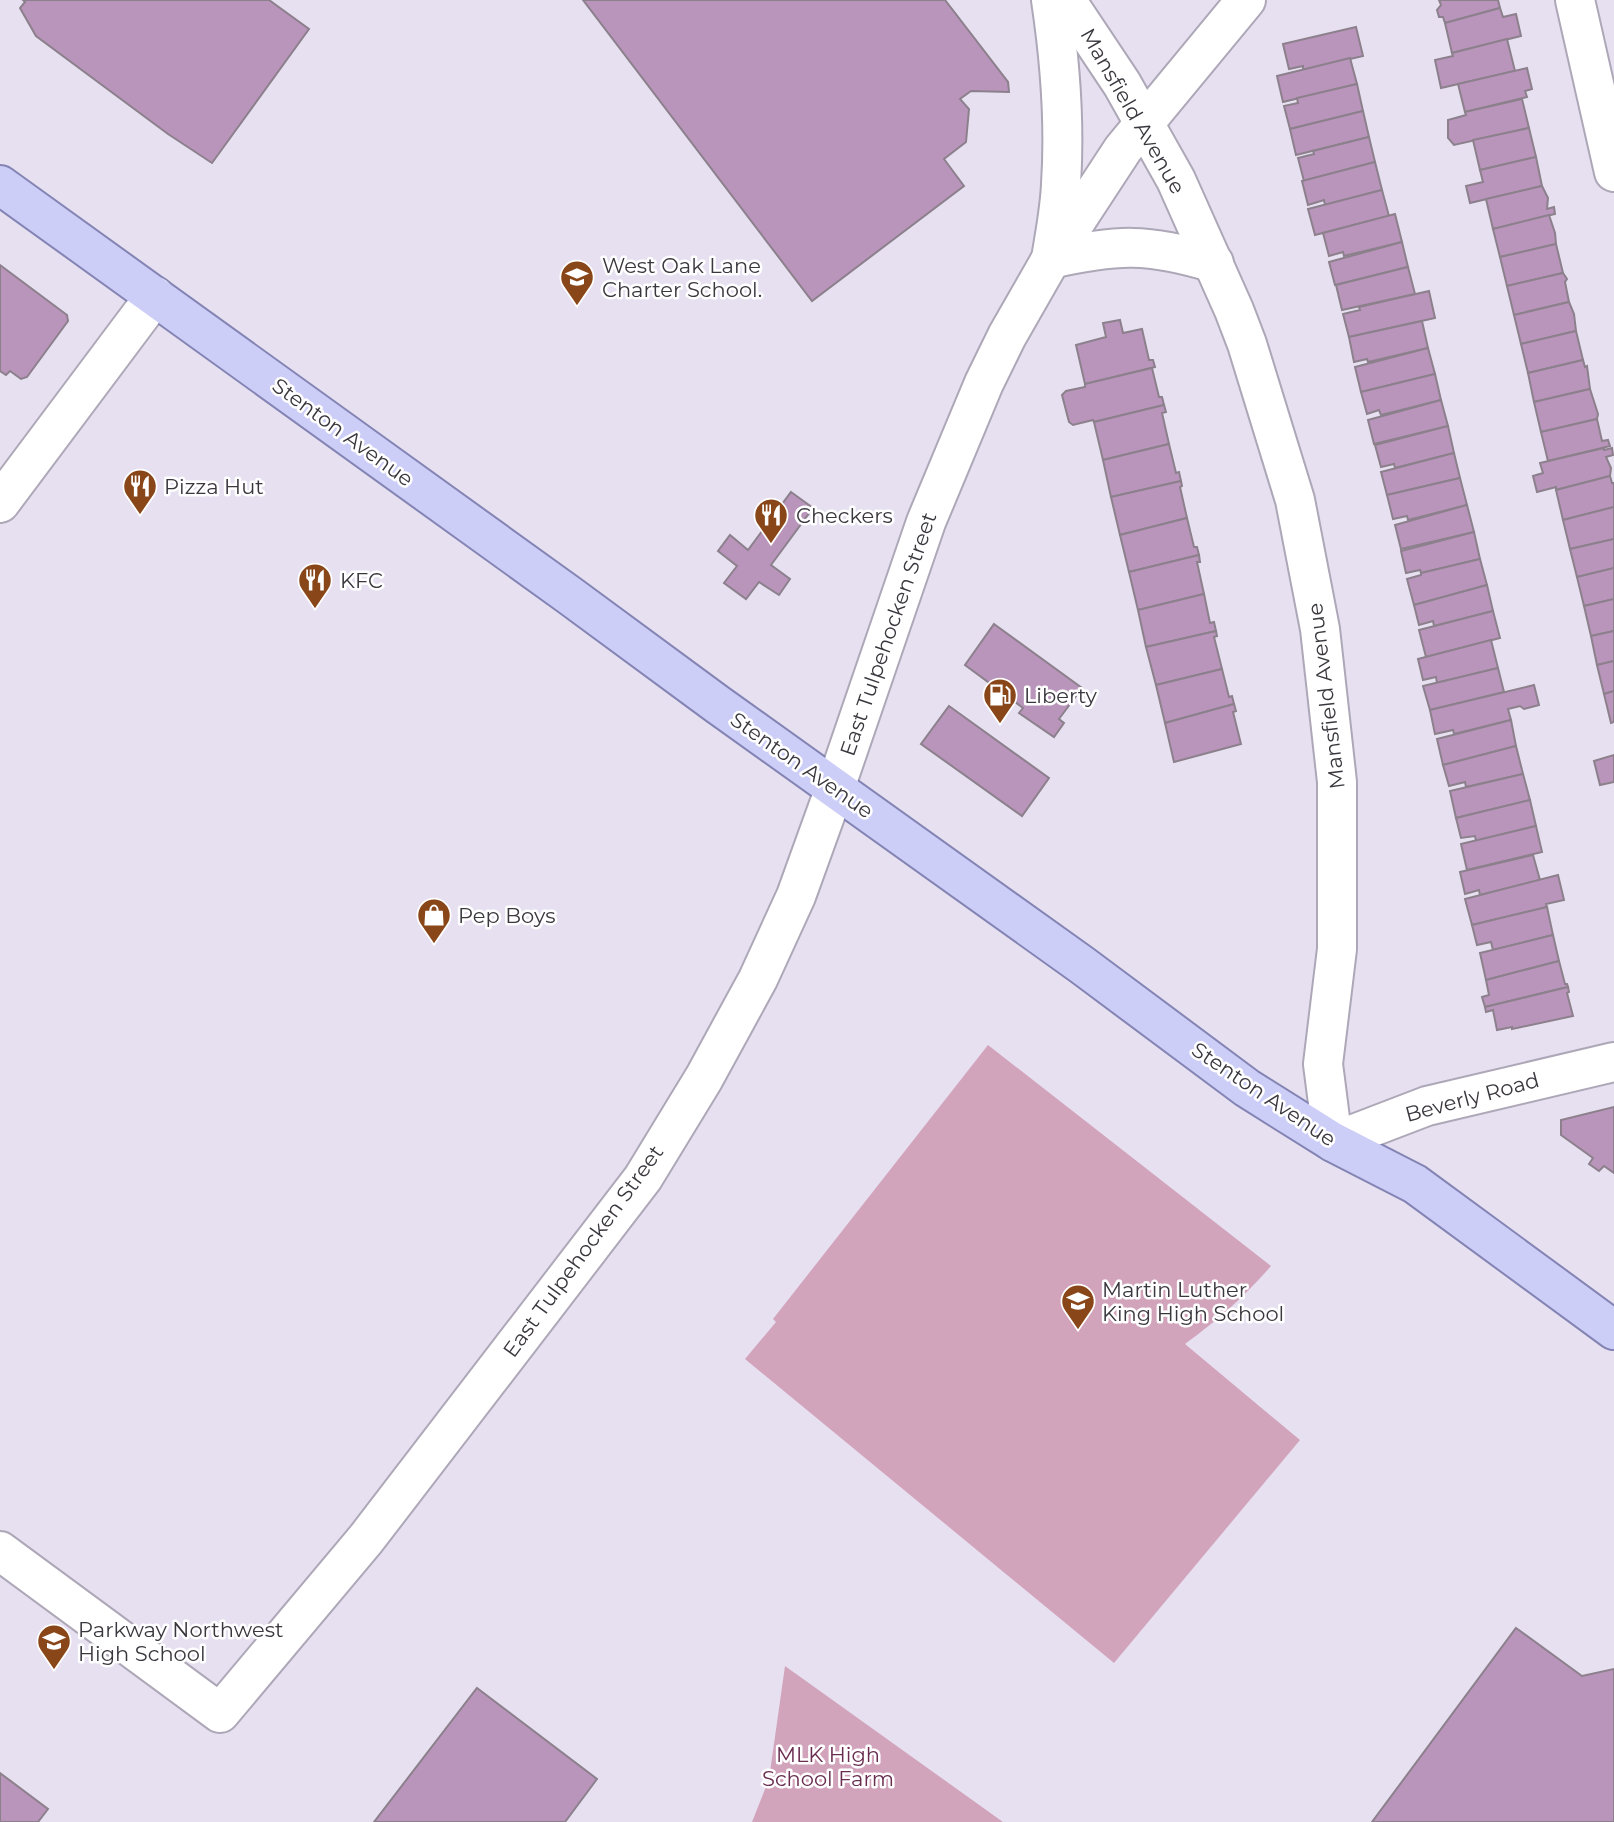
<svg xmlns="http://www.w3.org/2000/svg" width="1614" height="1822" viewBox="0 0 1614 1822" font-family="Montserrat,sans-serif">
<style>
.green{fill:#d1a4bb}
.building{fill:#ba95bb;stroke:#8c808c;stroke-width:2}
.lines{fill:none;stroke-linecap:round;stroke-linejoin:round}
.minor-casing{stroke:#ada7b7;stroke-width:42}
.major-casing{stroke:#8384b3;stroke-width:42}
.minor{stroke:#fff;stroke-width:38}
.major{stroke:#cdcef7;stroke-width:38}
.labels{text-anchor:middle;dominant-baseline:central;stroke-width:5;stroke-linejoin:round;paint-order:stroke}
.street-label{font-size:21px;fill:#3a373e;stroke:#fff}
.poi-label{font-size:21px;fill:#3a373e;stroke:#fff;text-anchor:start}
.park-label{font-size:21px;fill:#692d50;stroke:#fff}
</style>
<rect width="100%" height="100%" fill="#e7e0f1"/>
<g class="green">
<path d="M988,1045L1271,1266C1243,1298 1219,1319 1185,1344L1300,1440L1114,1663L745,1359L776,1322L773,1319Z"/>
<path d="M785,1666L1003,1822H752L769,1779Z"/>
</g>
<g class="building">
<path d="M23,0H269L309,29L212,163L168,134L36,36L20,8L25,2Z"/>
<path d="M583,0H945L1008,82L1009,92L971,91L960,99L969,109L966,142L944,159L964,186L812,301Z"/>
<path d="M1439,0H1498L1500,8L1445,23L1443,17H1439L1437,10L1441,5Z"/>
<path d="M1500,8L1503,17L1516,14L1521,36L1452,53L1445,23Z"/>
<path d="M1356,27L1363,56L1303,70V66L1289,69L1283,44Z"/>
<path d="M1507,39L1515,71L1441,88L1435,60L1453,56L1452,53Z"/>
<path d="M1350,58L1357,84L1283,102L1277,76Z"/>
<path d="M1527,68L1532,89L1525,91L1527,97L1465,112L1458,84Z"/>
<path d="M1357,84L1363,111L1290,129L1284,106L1298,103L1297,98Z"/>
<path d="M1522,99L1529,128L1454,145L1448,138V120L1466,115L1465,112Z"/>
<path d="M1363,111L1369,137L1296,155L1290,129Z"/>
<path d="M1529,128L1536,157L1480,170L1473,140Z"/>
<path d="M1369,137L1375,162L1304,181L1298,158L1314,154L1313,151Z"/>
<path d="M1536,157L1542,186L1470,203L1466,186L1483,182L1480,170Z"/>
<path d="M1375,162L1382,190L1325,205L1324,200L1308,205L1302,181Z"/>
<path d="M1542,186L1548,198L1547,209L1554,207L1555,214L1493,229L1486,199Z"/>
<path d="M1382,190L1389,216L1315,235L1308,209Z"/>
<path d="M1395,214L1402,242L1344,256L1343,252L1329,256L1323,233Z"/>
<path d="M1549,215L1555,233L1556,244L1500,257L1493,229Z"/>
<path d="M1402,242L1408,267L1335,285L1329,262Z"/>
<path d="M1556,244L1563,273L1507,286L1500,257Z"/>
<path d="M0,265L67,315L68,321L27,377L21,379L10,371L6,375L0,371Z"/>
<path d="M1408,267L1415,294L1342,310L1336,285Z"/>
<path d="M1563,273L1567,279L1565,282L1569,302L1514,315L1507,286Z"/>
<path d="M1429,291L1435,318L1349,337L1343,314L1360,310L1359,307Z"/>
<path d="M1569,302L1574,314L1576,331L1521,344L1514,315Z"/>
<path d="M1120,320L1123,333L1142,329L1149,360H1153L1155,367L1085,384L1076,345L1106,337L1103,323Z"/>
<path d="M1422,321L1428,348L1368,362L1367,359L1354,362L1349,337Z"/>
<path d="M1576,331L1583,360L1528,373L1521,344Z"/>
<path d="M1428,348L1435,374L1361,392L1355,367Z"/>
<path d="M1583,360L1585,367L1587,366L1590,389L1534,402L1528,373Z"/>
<path d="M1152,368L1159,397H1162L1164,405L1094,422L1093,420L1073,425L1069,422L1062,395L1066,391L1085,387V384Z"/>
<path d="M1435,374L1441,400L1381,415L1379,410L1367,414L1361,392Z"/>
<path d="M1590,389L1598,414L1597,419L1541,432L1534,402Z"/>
<path d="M1441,400L1448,426L1374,444L1368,420Z"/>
<path d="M1164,405L1166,412L1162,413L1169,444L1103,460L1094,422Z"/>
<path d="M1597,419L1602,441L1608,440L1610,446L1548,461L1541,432Z"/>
<path d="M1448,426L1454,453L1395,468L1394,464L1381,467L1375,445Z"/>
<path d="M1169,444L1176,473L1179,472L1181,481L1111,497L1103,460Z"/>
<path d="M1604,448V450L1612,448L1613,455L1606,457L1611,468L1610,476L1556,490V487L1537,492L1533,476L1543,473L1540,463Z"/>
<path d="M1454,453L1460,478L1387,495L1381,472Z"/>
<path d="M1610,476L1612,483H1614V507L1563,520L1556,490Z"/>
<path d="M1460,478L1467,505L1408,520L1407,516L1393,519L1387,495Z"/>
<path d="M1181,481L1182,486L1180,487L1187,518L1120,535L1111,497Z"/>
<path d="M791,492L813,508L771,565L790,579L779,595L759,582L746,599L724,583L737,566L718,551L730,535L748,550Z"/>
<path d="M1467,505L1474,532L1401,549L1395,525Z"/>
<path d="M1614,507V539L1570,549L1563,520Z"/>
<path d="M1187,518L1194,547H1197L1199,555L1129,572L1120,535Z"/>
<path d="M1474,532L1480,559L1421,573L1420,570L1406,573L1401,551Z"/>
<path d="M1614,539V568L1577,577L1570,549Z"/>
<path d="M1199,555L1200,562H1197L1204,594L1138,610L1129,572Z"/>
<path d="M1480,559L1487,585L1414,605L1407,579L1421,575V573Z"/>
<path d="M1614,568V599L1584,606L1577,577Z"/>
<path d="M1487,585L1493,611L1434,626L1433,621L1419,625L1414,605Z"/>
<path d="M1204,594L1210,623L1214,622L1216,631L1146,647L1138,610Z"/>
<path d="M1614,599V631L1591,636L1584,606Z"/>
<path d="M1493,611L1500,638L1426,657L1419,630Z"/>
<path d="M994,624L1082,688L1059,719L1064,723L1054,737L1019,713L1023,708L965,665Z"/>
<path d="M1216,631L1217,636L1214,637L1222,669L1156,685L1146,647Z"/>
<path d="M1614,631V661L1597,665L1591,636Z"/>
<path d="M1491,640L1498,668L1437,683L1436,677L1423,680L1418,659Z"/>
<path d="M1614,661V691L1604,694L1597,665Z"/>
<path d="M1498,668L1504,692L1430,710L1423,686Z"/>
<path d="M1222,669L1229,697L1232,696L1234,704L1165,723L1156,685Z"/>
<path d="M1534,685L1539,705L1524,709L1520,706L1508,709L1511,720L1454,734L1453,730L1435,734L1430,710Z"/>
<path d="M1614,691V722L1611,723L1604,694Z"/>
<path d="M1234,704L1236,711L1233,712L1241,744L1174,762L1165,723Z"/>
<path d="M949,706L1049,778L1022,816L921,744Z"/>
<path d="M1511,720L1516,746L1443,765L1437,739Z"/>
<path d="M1516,746L1523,774L1466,787L1465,782L1449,786L1443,765Z"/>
<path d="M1614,755V782L1600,785L1594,761Z"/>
<path d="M1523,774L1530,800L1456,818L1450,791Z"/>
<path d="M1530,800L1536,826L1476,841L1475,836L1461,838L1456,818Z"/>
<path d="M1536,826L1542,852L1467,870L1461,844Z"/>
<path d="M1533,855L1540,880L1480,895L1479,890L1465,894L1460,872Z"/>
<path d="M1558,875L1564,900L1546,904L1547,907L1472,925L1465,899Z"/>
<path d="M1547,907L1553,935L1493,950L1491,942L1477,945L1472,925Z"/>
<path d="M1553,935L1559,961L1486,980L1480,953Z"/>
<path d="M1559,961L1565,984H1567L1568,987L1485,1007L1482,997L1489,995L1486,980Z"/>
<path d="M1568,987L1569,992L1567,993L1573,1016L1512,1029V1027L1497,1030L1493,1010L1486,1012L1485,1007Z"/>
<path d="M1614,1107V1173L1604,1166L1599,1171L1589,1164L1593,1158L1561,1135V1120Z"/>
<path d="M1516,1628L1582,1676L1614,1669V1822H1372Z"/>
<path d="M477,1688L597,1779L565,1822H374Z"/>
<path d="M0,1773L48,1809L38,1822H0Z"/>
</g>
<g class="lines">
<g class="minor-casing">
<g id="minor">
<path d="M1051,0C1060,60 1065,123 1061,184C1060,209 1055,234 1051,259C1117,244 1148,243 1214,263"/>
<path d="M1066,0L1122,84L1176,180L1234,310L1247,344L1295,500L1320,629L1337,782V949L1323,1064L1333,1142L1427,1106L1614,1062"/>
<path d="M1575,0L1614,172"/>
<path d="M0,503L155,296"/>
<path d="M0,1551L220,1713L366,1539L643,1178L704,1078L758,979L796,896L835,788L926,522L984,383L1007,336L1051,259L1123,149L1246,0"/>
</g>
</g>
<g class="major-casing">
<path id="major" d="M0,185L569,595L717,704L1082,965L1247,1088L1333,1142L1415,1184L1614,1330"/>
</g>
<use href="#minor" class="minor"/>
<use href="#major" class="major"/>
</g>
<defs>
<g id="school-pin" transform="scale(1.75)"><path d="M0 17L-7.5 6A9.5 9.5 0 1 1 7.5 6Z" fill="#894618" stroke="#fff"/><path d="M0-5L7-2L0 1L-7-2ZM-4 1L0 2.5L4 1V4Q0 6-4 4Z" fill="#fff"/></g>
<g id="restaurant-pin" transform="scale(1.75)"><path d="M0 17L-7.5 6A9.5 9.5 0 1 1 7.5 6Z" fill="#894618" stroke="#fff"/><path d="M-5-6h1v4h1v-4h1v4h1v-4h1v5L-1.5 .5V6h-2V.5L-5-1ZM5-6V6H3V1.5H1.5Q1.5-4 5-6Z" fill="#fff"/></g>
<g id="fuel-pin" transform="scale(1.75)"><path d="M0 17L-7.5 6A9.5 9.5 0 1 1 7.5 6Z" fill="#894618" stroke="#fff"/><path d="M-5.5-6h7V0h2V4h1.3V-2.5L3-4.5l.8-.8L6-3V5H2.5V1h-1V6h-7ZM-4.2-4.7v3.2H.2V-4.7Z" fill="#fff"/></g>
<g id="shop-pin" transform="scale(1.75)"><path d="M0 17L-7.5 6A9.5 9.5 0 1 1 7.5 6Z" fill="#894618" stroke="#fff"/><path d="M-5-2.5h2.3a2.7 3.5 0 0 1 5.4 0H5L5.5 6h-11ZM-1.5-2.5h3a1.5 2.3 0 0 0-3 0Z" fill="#fff"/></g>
</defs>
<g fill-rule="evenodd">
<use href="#school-pin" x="577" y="277"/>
<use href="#restaurant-pin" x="140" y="486"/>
<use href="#restaurant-pin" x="771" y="515"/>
<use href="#restaurant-pin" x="315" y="580"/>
<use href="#fuel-pin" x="1000" y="695"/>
<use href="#shop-pin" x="434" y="915"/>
<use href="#school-pin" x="1078" y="1301"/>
<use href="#school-pin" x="54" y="1641"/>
</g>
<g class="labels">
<g class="street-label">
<text transform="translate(1133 111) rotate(60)">Mansfield Avenue</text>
<text transform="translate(343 432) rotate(36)">Stenton Avenue</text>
<text transform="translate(888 634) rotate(-71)">East Tulpehocken Street</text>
<text transform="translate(1326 696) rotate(-97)">Mansfield Avenue</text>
<text transform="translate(802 765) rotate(35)">Stenton Avenue</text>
<text transform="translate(1264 1094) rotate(34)">Stenton Avenue</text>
<text transform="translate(1472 1097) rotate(-15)">Beverly Road</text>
<text transform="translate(583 1251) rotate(-54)">East Tulpehocken Street</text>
</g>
<g class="poi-label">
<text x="602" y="265">West Oak Lane<tspan x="602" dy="24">Charter School.</tspan></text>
<text x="164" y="486">Pizza Hut</text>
<text x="796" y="515">Checkers</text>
<text x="340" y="580">KFC</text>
<text x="1024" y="695">Liberty</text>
<text x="458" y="915">Pep Boys</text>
<text x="1102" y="1289">Martin Luther<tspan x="1102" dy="24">King High School</tspan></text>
<text x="78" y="1629">Parkway Northwest<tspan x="78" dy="24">High School</tspan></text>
</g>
<g class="park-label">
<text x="828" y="1754">MLK High<tspan x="828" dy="24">School Farm</tspan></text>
</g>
</g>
</svg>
